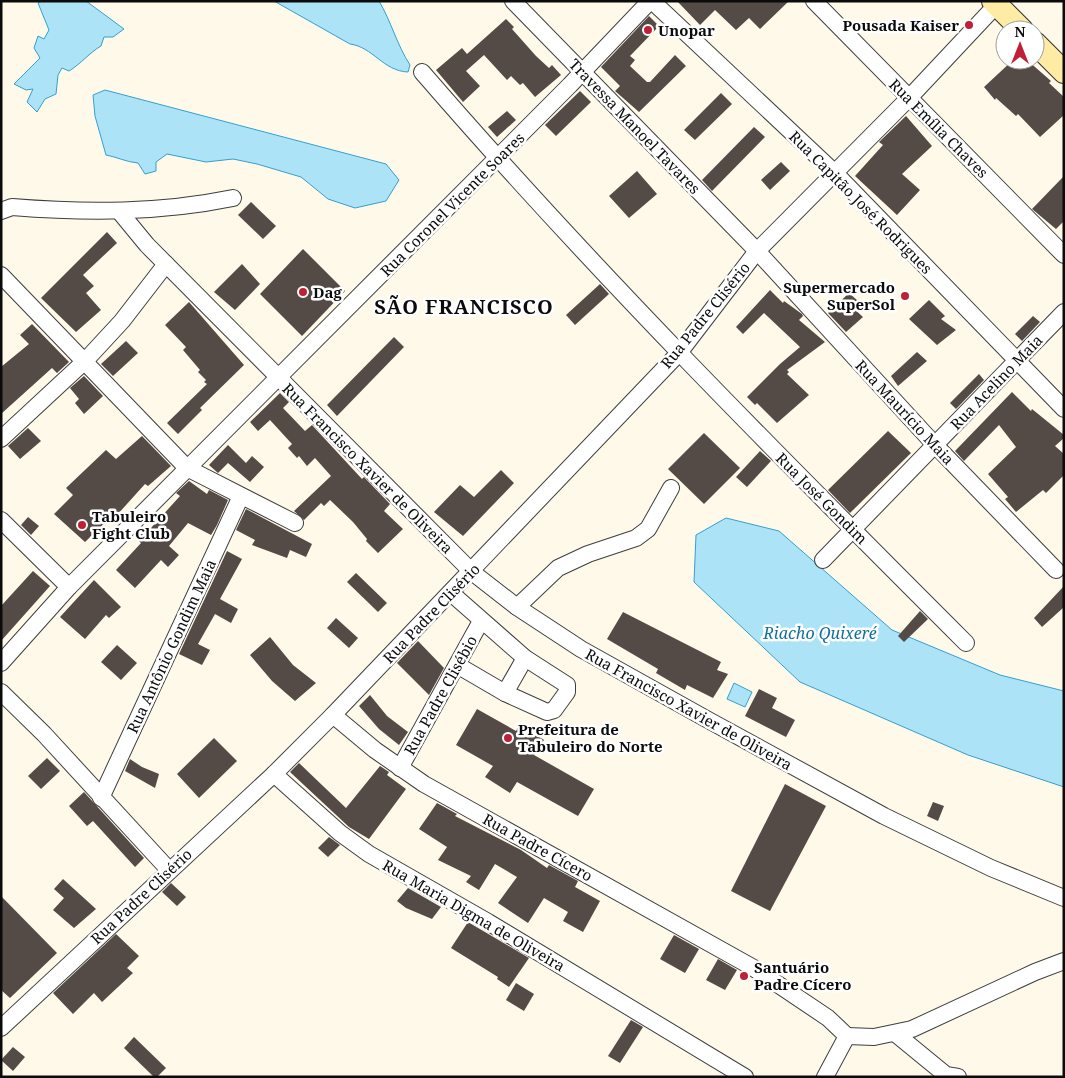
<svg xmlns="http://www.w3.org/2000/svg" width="1065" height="1078" viewBox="0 0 1065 1078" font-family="'Noto Serif',serif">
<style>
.water{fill:#ade3f7;stroke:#33a0d0}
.building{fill:#544b47}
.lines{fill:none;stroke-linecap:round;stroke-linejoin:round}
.minor-casing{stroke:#3e3e3e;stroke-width:18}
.secondary-casing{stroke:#2d2d2d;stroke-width:24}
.minor{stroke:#fff;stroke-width:16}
.secondary{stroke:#ffeca4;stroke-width:22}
.poi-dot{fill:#be2137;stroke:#fff;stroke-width:2}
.labels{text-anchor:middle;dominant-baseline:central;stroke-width:5;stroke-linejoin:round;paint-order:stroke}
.poi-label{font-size:15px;font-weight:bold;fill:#0b0b0b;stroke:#fff;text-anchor:start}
.street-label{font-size:15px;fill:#0b0b0b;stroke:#fff}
.water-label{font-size:16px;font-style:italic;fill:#136f9f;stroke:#fff}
.district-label{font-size:20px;font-weight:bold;letter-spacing:1px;fill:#0b0b0b;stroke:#fff}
</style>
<rect width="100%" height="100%" fill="#fff9e9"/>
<g class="water">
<path d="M42,1H86L124,29L113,37H104L101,46C89,53 82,63 69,71L62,68L58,75L56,94L45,99L37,112L27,102L33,89L26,90L14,84L40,58L34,48L38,36L44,39L49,30L38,3Z"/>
<path d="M274,1H379C391,21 397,45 410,65L408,72C383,71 373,47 350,44Z"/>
<path d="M105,90L386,164L399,180L386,201L355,208L328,199L301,177L257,164L233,159L206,162L167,154L156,162V171L145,174L138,163C126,162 117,157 106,155L95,116L93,95Z"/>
<path d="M726,518L779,531L892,630L1000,675L1064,691V787L968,755L800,682L694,582L696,535Z"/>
<path d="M734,683L752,692L745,707L727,699Z"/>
</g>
<g class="building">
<path d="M677,1H789L760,29L749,18L736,30L715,10L700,25Z"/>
<path d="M649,16L659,26L630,56L635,60L630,66L647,82H650L675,55L686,66L639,112L615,91L620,86L601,67Z"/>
<path d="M506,19L514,27L512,29L536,56L549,68L552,65L561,75L535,97L523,83L520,85L511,76L507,80L484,55L466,71L480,86L463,102L436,70L462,48L467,54Z"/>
<path d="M1013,60H1027L1051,81L1049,83L1064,97V115L1040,137L1018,114L1016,116L996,98L995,100L984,87Z"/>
<path d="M580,91L591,102L556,136L545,125Z"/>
<path d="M721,93L732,104L695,140L684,130Z"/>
<path d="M507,111L516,120L497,137L488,127Z"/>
<path d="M906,116L932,146L902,174L920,190L897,215L855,176L883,145L879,142Z"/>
<path d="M754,127L765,137L712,191L702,180Z"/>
<path d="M781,162L790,171L770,190L761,180Z"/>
<path d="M637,171L657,194L629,218L609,196Z"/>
<path d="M1064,176V221L1056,229L1032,209Z"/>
<path d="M251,202L276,226L263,239L238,215Z"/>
<path d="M107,232L117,243L83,275L94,286L86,293L101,310L76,332L41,298Z"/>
<path d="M303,249L345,291L302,336L260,294Z"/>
<path d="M242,264L260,284L235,310L214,292Z"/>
<path d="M600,284L609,294L575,325L566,315Z"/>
<path d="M770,290L783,303L784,301L802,314L803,316L799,320L825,342L787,370L789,372L787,374L809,395L777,423L757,403L755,405L747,397L780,364L783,366L780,364L800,347L764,313L743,334L736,327Z"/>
<path d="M849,293L858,301L852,307L863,317L846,332L828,313Z"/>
<path d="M929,300L945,316L941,319L956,330L937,345L909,319Z"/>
<path d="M189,302L244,365L200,408L202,410L178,434L167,423L207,384L204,382L206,380L198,372L200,370L183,350L186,347L165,325Z"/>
<path d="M1033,316L1040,322L1022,341L1015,334Z"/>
<path d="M32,324L69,362L57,373L52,368L1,414V367L29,344L20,335Z"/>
<path d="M394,337L404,347L337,416L327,405Z"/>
<path d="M126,341L138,353L113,376L101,364Z"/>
<path d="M917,352L927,361L898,386L891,376Z"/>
<path d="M979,374L984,380L956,409L950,403Z"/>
<path d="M84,376L103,396L84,414L75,403L79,399L70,388Z"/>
<path d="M1012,392L1031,411L1032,409L1064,435V438L1055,446L1064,454V475L1046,493L1043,490L1016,512L1005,499L1008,497L988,474L1016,447L999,425L964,461L955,451Z"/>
<path d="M280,393L289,402L283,408L305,431L312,425L362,479L364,477L390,504L384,511L403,529L378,553L366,541L367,539L353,522L330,500L324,506L321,503L304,520L294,511L331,476L315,458L307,466L299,456L297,458L288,448L292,444L270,420L258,431L250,422Z"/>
<path d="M28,428L41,441L20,459L8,446Z"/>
<path d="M888,431L911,453L850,513L828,490Z"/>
<path d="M704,433L740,468L704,504L668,469Z"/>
<path d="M142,436L171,466L148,486L145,484L117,515L115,513L85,542L54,514L73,495L66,488L106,450L116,459Z"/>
<path d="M228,445L246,463L252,456L264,467L250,482L228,463L218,473L209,465Z"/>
<path d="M760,451L771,461L747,487L736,477Z"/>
<path d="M501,470L514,483L463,536L434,512L460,485L474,497Z"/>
<path d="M189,481L207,494L209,490L228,500L217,525L211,535L188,523L169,546L179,555L168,567L161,560L135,588L116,570L141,543L136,538L147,526L150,529L180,496L176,493Z"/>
<path d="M246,509L312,544L306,557L290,550L287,558L252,545L255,540L236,530Z"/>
<path d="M28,517L39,526L31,535L21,525Z"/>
<path d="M227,551L242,559L220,599L238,609L231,623L215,614L198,644L210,650L202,665L179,654Z"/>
<path d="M33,571L50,586L1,641V606Z"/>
<path d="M356,573L387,603L378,612L347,582Z"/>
<path d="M94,580L121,607L109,618L106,615L85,639L60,617Z"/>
<path d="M1064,586V607L1042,627L1034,618Z"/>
<path d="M920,611L928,619L904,642L898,636Z"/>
<path d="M623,612L721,662L717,670L728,674L713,698L687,685L685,690L656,673L658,669L607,639Z"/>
<path d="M336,618L358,638L349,648L327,628Z"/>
<path d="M270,637L293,665L316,683L295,701L272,681L250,655Z"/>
<path d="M418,641L444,668L429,695L397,663Z"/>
<path d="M117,645L137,663L121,680L101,662Z"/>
<path d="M759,689L777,698L772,708L795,720L786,737L745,716Z"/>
<path d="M370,695L387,716L408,732L399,745L379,729L359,706Z"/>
<path d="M477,709L516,731L520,724L544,740L534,755L594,789L578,816L517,782L510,793L485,777L493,766L456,745Z"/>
<path d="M214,738L237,761L199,798L177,774Z"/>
<path d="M47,758L60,771L41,789L28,776Z"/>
<path d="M130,759L142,767L159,774L155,788L125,771Z"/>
<path d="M299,763L346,808L380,766L389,772L387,775L406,789L369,839L349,827L290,772Z"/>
<path d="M785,784L826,806L770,911L731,891Z"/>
<path d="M84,792L144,858L135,867L93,821L87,826L69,806Z"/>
<path d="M933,802L944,806L938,821L927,816Z"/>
<path d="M437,803L457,814L455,816L521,850L547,868L549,865L578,881L575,887L600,901L583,932L563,921L568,912L544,898L528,923L498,903L517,877L495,864L479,890L466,882L471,876L438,860L447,847L419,829Z"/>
<path d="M329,837L340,845L328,857L318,848Z"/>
<path d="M63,879L96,909L74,928L53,910L64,898L54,889Z"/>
<path d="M171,883L186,897L177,906L162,892Z"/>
<path d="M408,888L441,907L432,919L406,908L397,901Z"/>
<path d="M1,896L57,953L10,998L1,990Z"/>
<path d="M468,922L529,958L509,987L497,979L498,977L451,948Z"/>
<path d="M116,934L139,956L127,968L133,973L102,1002L94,993L73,1014L53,993Z"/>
<path d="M674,935L699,949L685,973L660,959Z"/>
<path d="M718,959L737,970L725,990L706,980Z"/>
<path d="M516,983L534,994L524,1011L506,1000Z"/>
<path d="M631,1020L643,1027L620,1063L608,1056Z"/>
<path d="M134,1037L166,1068L157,1077H154L124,1048Z"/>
<path d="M13,1047L25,1057L13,1071L1,1060Z"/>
</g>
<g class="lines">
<g class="minor-casing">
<g id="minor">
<path d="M513,1L757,251L935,445L1056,570"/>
<path d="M652,1L835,173L1064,409"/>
<path d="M814,1L1064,255"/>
<path d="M422,72C594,271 780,457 966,643"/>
<path d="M1,211L12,207C87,213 160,213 233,198"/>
<path d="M119,211L147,245L472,572L517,607L581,649L710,721L884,816L991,868L1064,898"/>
<path d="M1,275L187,468L295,523"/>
<path d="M1,439L85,361L122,321L166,264"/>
<path d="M1,520L69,587"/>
<path d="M823,560L1064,312"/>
<path d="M451,593L525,658L567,685V692L554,710L547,712L505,693L457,665"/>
<path d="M517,607L558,568L588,554L636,538L648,529L671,488"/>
<path d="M1,663L69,587L570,85L650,1"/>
<path d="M1,692L44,734L169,870"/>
<path d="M505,693L525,658"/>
<path d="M333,715L375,750L424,784L752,967L828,1018L847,1036L825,1077"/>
<path d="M400,768L481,621"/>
<path d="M274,774L340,833L369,854L488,922L745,1077"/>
<path d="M101,798L241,496"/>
<path d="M1,1028L274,774L333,715L679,353L757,251L909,98L1000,1"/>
<path d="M896,1034L946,1075L958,1077"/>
<path d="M847,1036L874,1037L912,1029L1035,972L1064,961"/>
</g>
</g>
<g class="secondary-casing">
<g id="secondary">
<path d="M993,1L1022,30"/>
<path d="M1035,43L1064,72"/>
</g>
</g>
<use href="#minor" class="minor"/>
<use href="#secondary" class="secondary"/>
</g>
<g class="poi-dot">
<circle cx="969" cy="25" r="5"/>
<circle cx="648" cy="30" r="5"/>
<circle cx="303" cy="292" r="5"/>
<circle cx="905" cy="296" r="5"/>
<circle cx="82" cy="525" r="5"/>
<circle cx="508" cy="738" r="5"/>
<circle cx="744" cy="976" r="5"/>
</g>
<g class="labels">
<g class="poi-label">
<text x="959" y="25" text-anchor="end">Pousada Kaiser</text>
<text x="658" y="30">Unopar</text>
<text x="895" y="287" text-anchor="end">Supermercado<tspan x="895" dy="17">SuperSol</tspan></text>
<text x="313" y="292">Dag</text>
<text x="92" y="516">Tabuleiro<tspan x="92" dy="17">Fight Club</tspan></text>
<text x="518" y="729">Prefeitura de<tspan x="518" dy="17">Tabuleiro do Norte</tspan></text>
<text x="754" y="967">Santuário<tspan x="754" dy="17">Padre Cícero</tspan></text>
</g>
<g class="street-label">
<text transform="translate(635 126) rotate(46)">Travessa Manoel Tavares</text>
<text transform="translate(939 128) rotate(45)">Rua Emília Chaves</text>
<text transform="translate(861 202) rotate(45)">Rua Capitão José Rodrigues</text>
<text transform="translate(452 204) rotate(-45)">Rua Coronel Vicente Soares</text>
<text transform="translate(705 315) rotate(-51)">Rua Padre Clisério</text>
<text transform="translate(996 382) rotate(-46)">Rua Acelino Maia</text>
<text transform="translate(905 412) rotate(47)">Rua Maurício Maia</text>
<text transform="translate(368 468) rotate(45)">Rua Francisco Xavier de Oliveira</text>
<text transform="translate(822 498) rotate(45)">Rua José Gondim</text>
<text transform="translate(431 613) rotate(-46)">Rua Padre Clisério</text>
<text transform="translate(171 646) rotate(-65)">Rua Antônio Gondim Maia</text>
<text transform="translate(440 695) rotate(-61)">Rua Padre Clisébio</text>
<text transform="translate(689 709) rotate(29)">Rua Francisco Xavier de Oliveira</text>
<text transform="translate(538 847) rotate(29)">Rua Padre Cícero</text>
<text transform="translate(141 896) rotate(-43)">Rua Padre Clisério</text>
<text transform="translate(474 915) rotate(30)">Rua Maria Digma de Oliveira</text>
</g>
<g class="water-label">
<text x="820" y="633">Riacho Quixeré</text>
</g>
<g class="district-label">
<text x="464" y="306">SÃO FRANCISCO</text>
</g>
</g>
<rect width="1065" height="1078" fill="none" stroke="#0b0b0b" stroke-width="5"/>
<g transform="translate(1020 45)"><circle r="24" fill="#ffffff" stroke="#9d9d9d"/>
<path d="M0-4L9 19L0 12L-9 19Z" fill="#be2137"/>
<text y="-8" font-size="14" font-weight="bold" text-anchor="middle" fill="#0b0b0b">N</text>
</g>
</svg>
